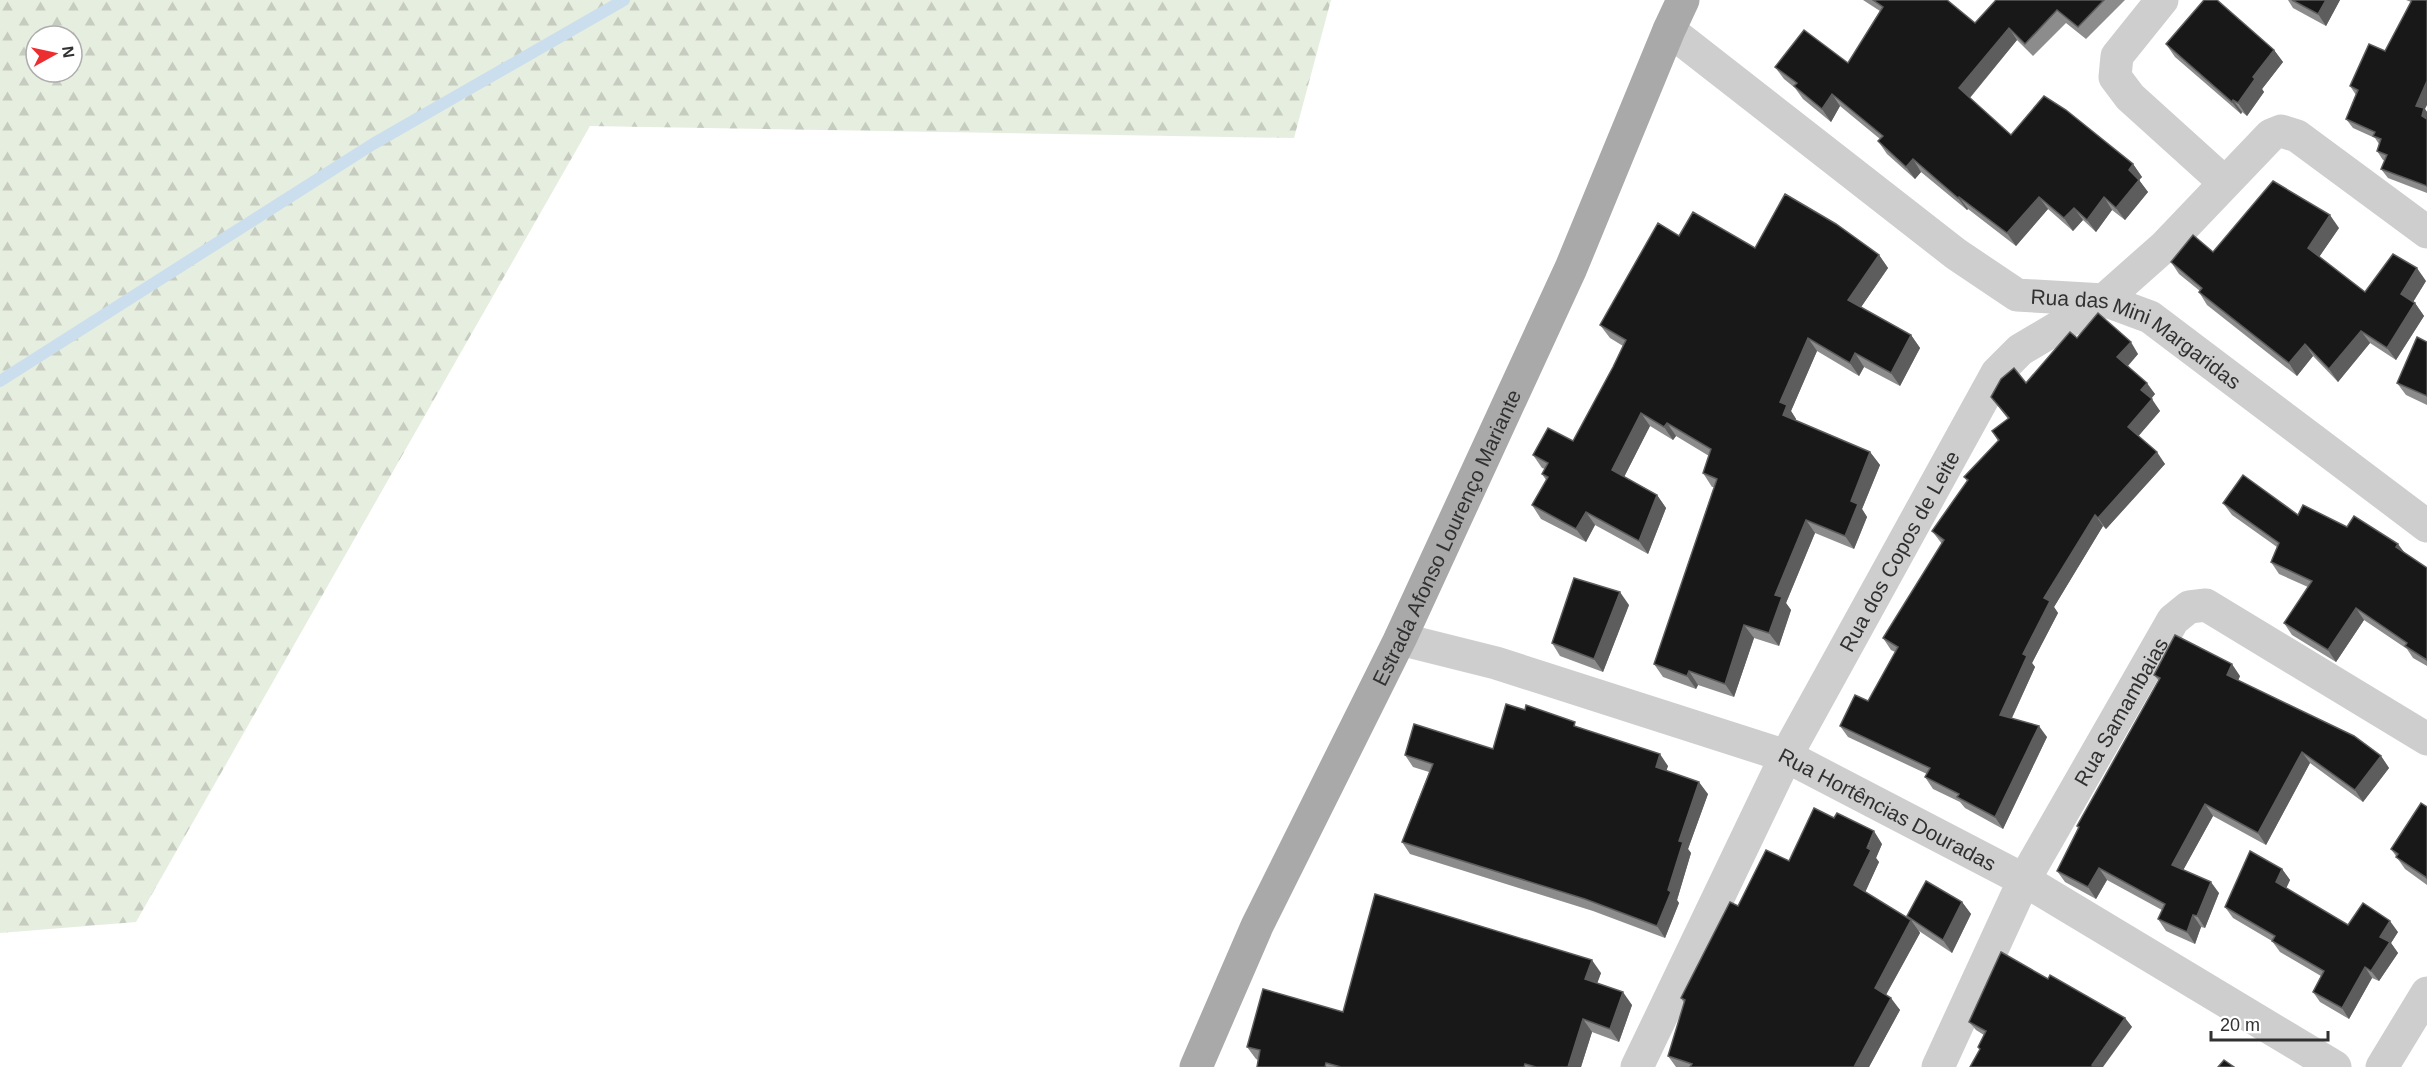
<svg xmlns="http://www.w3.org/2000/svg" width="2427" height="1067" viewBox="0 0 2427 1067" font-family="Helvetica,sans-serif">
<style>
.forest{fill:url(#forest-firs);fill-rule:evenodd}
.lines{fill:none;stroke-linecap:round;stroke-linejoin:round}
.stream{stroke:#cbdeee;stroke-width:12}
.minor{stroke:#cecece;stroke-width:33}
.major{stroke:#a9a9a9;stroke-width:33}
.wall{fill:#8c8c8c}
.shaded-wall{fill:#5d5d5d}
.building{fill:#181818;stroke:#5d5d5d;stroke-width:1.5}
.labels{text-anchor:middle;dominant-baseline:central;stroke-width:6;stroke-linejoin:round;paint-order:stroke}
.street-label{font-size:21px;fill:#313131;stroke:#fff}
</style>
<defs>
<pattern id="forest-firs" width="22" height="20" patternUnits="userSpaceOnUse" patternTransform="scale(1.5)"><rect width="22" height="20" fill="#e6eedf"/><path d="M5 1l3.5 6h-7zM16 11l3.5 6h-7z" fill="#c6cdc0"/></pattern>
</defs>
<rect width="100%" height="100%" fill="#fff"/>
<path class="forest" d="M0,0H1331L1294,138L590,126L136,922L0,933ZM36,36H72V72H36Z"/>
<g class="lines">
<path class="stream" d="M0,381L373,144L624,0"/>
<g class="minor">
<path d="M2162,0L2117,56L2115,77L2130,97L2224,182"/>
<path id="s1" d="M1669,30L1956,254L2017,295L2104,300L2150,317L2427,526"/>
<path id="s2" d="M1400,639L1496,663L1786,756L2024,880L2335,1067"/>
<path id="s3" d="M1637,1067L1786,756L1997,373L2020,350L2104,300L2166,245L2271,135L2281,131L2297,136L2427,232"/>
<path id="s4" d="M1938,1067L2024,880L2173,620L2189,607L2206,605L2427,739"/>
<path d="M2382,1067L2427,993"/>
</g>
<path class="major" id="s5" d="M1196,1067L1257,926L1400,639L1571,268L1669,30L1683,0"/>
</g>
<g class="wall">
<path d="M1863,0H1947L1975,23L1996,0H2125L2086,39L2066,23L2033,56L2017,40L1970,98L2011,135L2133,164L2142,177L2139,180L2148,192L2125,220L2112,210L2096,232L2083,220L2073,231L2048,209L2016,246L1968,209L1967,210L1921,172L1915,179L1887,154L1878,141L1880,139L1840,106L1831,122L1803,99L1795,88L1784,79L1775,67L1848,63L1880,11Z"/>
<path d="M2288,0H2340L2326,26L2293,8Z"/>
<path d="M2406,0H2427L2425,109L2427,112V193L2388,178L2381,169L2385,161L2383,160L2377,151L2379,144L2375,138L2353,128L2346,119L2356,95L2350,86L2385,51L2411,2Z"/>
<path d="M2166,44L2274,50L2283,62L2262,89L2264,92L2247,116L2242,112L2241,114L2175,57Z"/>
<path d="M2339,228L2319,257L2365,292L2426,281L2413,302L2415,303L2424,316L2396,360L2370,343L2338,382L2313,356L2297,376L2207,305L2199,292L2200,291L2179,274L2171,262L2213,252Z"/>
<path d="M1679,236L1755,248L1879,255L1888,268L1861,307L1911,335L1920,348L1900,386L1864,367L1859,376L1817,351L1791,411L1796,419L1795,421L1870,452L1880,465L1862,509L1867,517L1854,549L1815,533L1786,603L1791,610L1779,646L1754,638L1734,697L1698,685L1696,689L1663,677L1654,664L1714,487H1712L1703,473L1709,456L1676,436L1673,440L1650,426L1624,477L1657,495L1666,508L1648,554L1595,525L1586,542L1541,519L1532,505L1546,480L1542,474L1545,469L1542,468L1533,455L1573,441L1613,367L1623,346L1610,338L1600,325Z"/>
<path d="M2077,338L2138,354L2128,366L2155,394L2151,399L2160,411L2138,436L2165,464L2106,529L2103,526L2054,607L2058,613L2032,663L2035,667L2012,718L2047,737L2003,829L1965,808L1960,802L1933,789L1925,777L1927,774L1848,737L1840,726L1868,701L1895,652L1891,650L1883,638L1942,544L1932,531L1967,481L1964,477L1998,441L1992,431L2008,419L1991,397L2026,383Z"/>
<path d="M2427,342V405L2406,395L2397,383Z"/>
<path d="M2223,503L2298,515L2347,527L2405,553L2427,568V666L2413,658L2407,649L2364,620L2336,662L2292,635L2284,623L2308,587L2279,574L2271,562L2277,547L2232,515Z"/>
<path d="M1629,605L1603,672L1560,656L1552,643Z"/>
<path d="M2154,675L2240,676L2238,681L2381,756L2389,768L2363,802L2310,763L2266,845L2213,816L2183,870L2219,893L2205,928L2201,927L2195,944L2166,931L2158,919L2162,910L2107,880L2096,899L2065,882L2057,871L2078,828L2077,826L2159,681Z"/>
<path d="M1579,727L1668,766L1666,770L1708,794L1688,849L1691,853L1677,900L1679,903L1665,938L1593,911L1410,854L1402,842L1429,772L1413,767L1405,755L1493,749Z"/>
<path d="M2427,807V885L2405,869L2391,849Z"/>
<path d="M1882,844L1876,858L1879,862L1865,892L1908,918L1907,916L1962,902L1971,914L1952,953L1919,931L1920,933L1886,995L1900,1010L1869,1067H1676L1668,1056L1684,1003L1681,998L1738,906L1789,861Z"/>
<path d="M2282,869L2290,880L2286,888L2348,925L2398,932L2391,943L2398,953L2379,981L2372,978L2349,1019L2320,1002L2313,992L2321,976L2280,952L2272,941L2233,918L2225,907Z"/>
<path d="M1601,973L1597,983L1632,1005L1619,1042L1592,1032L1581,1067H1257L1258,1060L1256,1059L1247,1047L1343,1012Z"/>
<path d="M2048,979L2125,1018L2132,1027L1980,1049L1978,1047L1984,1035L1976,1030L1969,1022Z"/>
</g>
<g class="shaded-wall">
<path d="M2326,0H2340L2326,26L2318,14Z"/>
<path d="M2009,28L2017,40L1967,101L1959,88Z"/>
<path d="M2274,50L2283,62L2262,89L2264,92L2247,116L2238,103L2253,77Z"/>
<path d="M2427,81V105L2425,109L2427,112V124L2416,106Z"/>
<path d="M1832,94L1840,106L1831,122L1822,109Z"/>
<path d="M2233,100L2242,112L2241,114L2232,102Z"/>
<path d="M1913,159L1921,172L1915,179L1906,167Z"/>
<path d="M2133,164L2142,177L2138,181L2139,180L2148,192L2125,220L2116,208L2129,170Z"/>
<path d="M1959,197L1968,209L1967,210L1958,198Z"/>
<path d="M2039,197L2048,209L2016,246L2007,233Z"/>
<path d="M2104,197L2112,210L2096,232L2087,220Z"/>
<path d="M2074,208L2083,220L2073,231L2064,218Z"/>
<path d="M2330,215L2339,228L2317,260L2308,248Z"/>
<path d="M1879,255L1888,268L1857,313L1848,300Z"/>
<path d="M2417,268L2426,281L2410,307L2401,294Z"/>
<path d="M2415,303L2424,316L2396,360L2387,348Z"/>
<path d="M2361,331L2370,343L2338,382L2329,369Z"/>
<path d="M1911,335L1920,348L1900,386L1891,373Z"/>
<path d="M1808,338L1817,351L1791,411L1796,419L1792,428L1783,415L1780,402Z"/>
<path d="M2131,342L2138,354L2125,369L2117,357Z"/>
<path d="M2305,344L2313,356L2297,376L2289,363Z"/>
<path d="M1855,353L1864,367L1859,376L1850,363Z"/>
<path d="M2147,383L2155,394L2149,401L2141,390Z"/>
<path d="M2152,399L2160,411L2136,439L2128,427Z"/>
<path d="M1641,413L1650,426L1621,483L1612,470Z"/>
<path d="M1667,423L1676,436L1673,440L1664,427Z"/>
<path d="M1870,452L1880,465L1862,509L1867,517L1854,549L1845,536L1851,501Z"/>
<path d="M2157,452L2165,464L2106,529L2098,518Z"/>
<path d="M1657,495L1666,508L1648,554L1639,541Z"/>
<path d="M1586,512L1595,525L1586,542L1576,529Z"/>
<path d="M2095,515L2103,526L2054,607L2058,613L2032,663L2035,667L2008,726L2000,715L2044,598Z"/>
<path d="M1806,520L1815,533L1786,603L1791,610L1779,646L1769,633L1775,595Z"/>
<path d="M2398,544L2407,556L2396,547Z"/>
<path d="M1620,592L1629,605L1603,672L1594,659Z"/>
<path d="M2356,608L2364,620L2336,662L2328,650Z"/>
<path d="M1744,625L1754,638L1734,697L1725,684Z"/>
<path d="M2232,664L2240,676L2235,687L2227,675Z"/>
<path d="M1689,671L1698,685L1696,689L1687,676Z"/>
<path d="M2039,726L2047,737L2003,829L1995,817Z"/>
<path d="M2302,752L2310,763L2266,845L2258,833Z"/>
<path d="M1660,754L1668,766L1664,778L1656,767Z"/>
<path d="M2381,756L2389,768L2363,802L2355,790Z"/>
<path d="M1699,782L1708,794L1688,849L1691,853L1677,900L1679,903L1665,938L1657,926L1668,890L1679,841Z"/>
<path d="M2205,804L2213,816L2180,876L2172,865Z"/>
<path d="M1874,831L1882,844L1876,858L1879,862L1863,897L1854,885Z"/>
<path d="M2099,868L2107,880L2096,899L2088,887Z"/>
<path d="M2282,869L2290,880L2284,893L2276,882Z"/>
<path d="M2211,882L2219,893L2205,928L2197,916Z"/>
<path d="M1962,902L1971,914L1952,953L1943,940Z"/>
<path d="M2193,915L2201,927L2195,944L2187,932Z"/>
<path d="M1911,920L1920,933L1883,1000L1875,988Z"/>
<path d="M2390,921L2398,932L2391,943L2398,953L2379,981L2371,971L2380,937Z"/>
<path d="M1592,960L1601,973L1594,992L1585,979Z"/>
<path d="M2365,967L2372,978L2349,1019L2342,1008Z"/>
<path d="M1623,992L1632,1005L1619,1042L1610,1029Z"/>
<path d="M1891,998L1900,1010L1869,1067H1854Z"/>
<path d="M2125,1018L2132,1027L2103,1067H2093L2092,1065Z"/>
<path d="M1583,1019L1592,1032L1581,1067H1568Z"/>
</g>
<g class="building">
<path d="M1873,0H1947L1975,23L1996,0H2104L2078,27L2057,10L2025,44L2009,28L1959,88L2011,135L2044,96L2066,110L2133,164L2129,170L2139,180L2116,208L2104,197L2087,220L2074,208L2064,218L2039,197L2007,233L1959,197L1958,198L1913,159L1906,167L1878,141L1883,136L1832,94L1822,109L1794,86L1797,83L1775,67L1804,30L1848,63L1883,7Z"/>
<path d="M2204,0H2217L2274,50L2253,77L2255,79L2238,103L2233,100L2232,102L2166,44Z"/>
<path d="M2292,0H2326L2318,14Z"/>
<path d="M2412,0H2427V81L2416,106L2424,108L2422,116L2427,119V186L2381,169L2387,155L2377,151L2381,139L2373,136L2375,132L2346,119L2358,90L2350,86L2369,44L2385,51Z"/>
<path d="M2273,181L2330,215L2308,248L2365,292L2393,254L2417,268L2401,294L2415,303L2387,348L2361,331L2329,369L2305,344L2289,363L2199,292L2202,288L2171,262L2193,235L2213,252Z"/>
<path d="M1785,194L1836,224L1879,255L1848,300L1911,335L1891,373L1855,353L1850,363L1808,338L1780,402L1787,405L1783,415L1870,452L1851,501L1858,504L1845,536L1806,520L1775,595L1782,597L1769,633L1744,625L1725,684L1689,671L1687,676L1654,664L1717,479L1703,473L1711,449L1667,423L1664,427L1641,413L1612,470L1657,495L1639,541L1586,512L1576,529L1532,505L1548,477L1542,474L1548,463L1533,455L1548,428L1573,441L1613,367L1626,340L1600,325L1658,223L1679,236L1693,212L1755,248Z"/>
<path d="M2098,313L2131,342L2117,357L2147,383L2141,390L2152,399L2128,427L2157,452L2098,518L2095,515L2044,598L2050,601L2023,654L2027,656L2000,715L2039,726L1995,817L1957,797L1959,794L1925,777L1930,768L1840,726L1855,695L1868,701L1898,647L1883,638L1944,540L1932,531L1968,480L1964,477L1999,440L1992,431L2009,418L1991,397L2001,379L2014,368L2026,383L2070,332L2077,338Z"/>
<path d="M2417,337L2427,342V396L2397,383Z"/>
<path d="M2243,475L2298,515L2303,505L2347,527L2354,516L2398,544L2396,547L2427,568V660L2405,646L2407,643L2356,608L2328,650L2284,623L2312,581L2271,562L2279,543L2223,503Z"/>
<path d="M1574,578L1620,592L1594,659L1552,643Z"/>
<path d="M2175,635L2232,664L2227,675L2354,736L2381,756L2355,790L2302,752L2258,833L2205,804L2172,865L2211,882L2197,916L2193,915L2187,932L2158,919L2165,904L2099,868L2088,887L2057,871L2079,827L2077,826L2160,678L2154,675Z"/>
<path d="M1506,704L1525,710L1526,705L1575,722L1574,726L1660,754L1656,767L1699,782L1679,841L1683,842L1668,890L1671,892L1657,926L1585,899L1402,842L1433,764L1405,755L1414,724L1493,749Z"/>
<path d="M2421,803L2427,807V878L2396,857L2398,854L2391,849Z"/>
<path d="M1814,808L1834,818L1837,813L1874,831L1867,848L1871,850L1854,885L1911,920L1875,988L1891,998L1854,1067H1690L1692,1064L1668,1056L1685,1000L1681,998L1730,902L1738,906L1766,850L1789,861Z"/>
<path d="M2250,851L2282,869L2276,882L2348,925L2363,903L2390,921L2380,937L2390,942L2371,971L2365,967L2342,1008L2313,992L2324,971L2272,941L2275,936L2225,907Z"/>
<path d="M1926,881L1962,902L1943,940L1907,916Z"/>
<path d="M1375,894L1592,960L1585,979L1623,992L1610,1029L1583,1019L1568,1067H1536L1525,1064L1524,1067H1341L1326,1063L1325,1067H1257L1260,1050L1247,1047L1263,989L1343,1012Z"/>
<path d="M2001,952L2048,979L2050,975L2125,1018L2092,1065L2095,1067H1970L1980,1049L1978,1047L1986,1031L1969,1022Z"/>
<path d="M2224,1060L2234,1067H2218Z"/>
</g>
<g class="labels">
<g class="street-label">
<text stroke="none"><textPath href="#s1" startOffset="568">Rua das Mini Margaridas</textPath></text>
<text stroke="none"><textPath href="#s5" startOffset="586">Estrada Afonso Lourenço Mariante</textPath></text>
<text stroke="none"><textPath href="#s3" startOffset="579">Rua dos Copos de Leite</textPath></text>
<text stroke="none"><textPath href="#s4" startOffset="400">Rua Samambaias</textPath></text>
<text stroke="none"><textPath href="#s2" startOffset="518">Rua Hortências Douradas</textPath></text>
</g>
</g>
<g transform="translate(54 54) rotate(82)"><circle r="28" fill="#ffffff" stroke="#adadad" stroke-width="1.5"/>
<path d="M0-4.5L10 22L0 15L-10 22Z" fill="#ed2e31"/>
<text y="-9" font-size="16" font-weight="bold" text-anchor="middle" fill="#313131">N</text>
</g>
<path d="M2211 1031v9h117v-9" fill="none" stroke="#313131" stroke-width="3"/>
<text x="2220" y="1031" font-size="18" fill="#313131" stroke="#ffffff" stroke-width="4.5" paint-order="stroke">20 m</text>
</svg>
